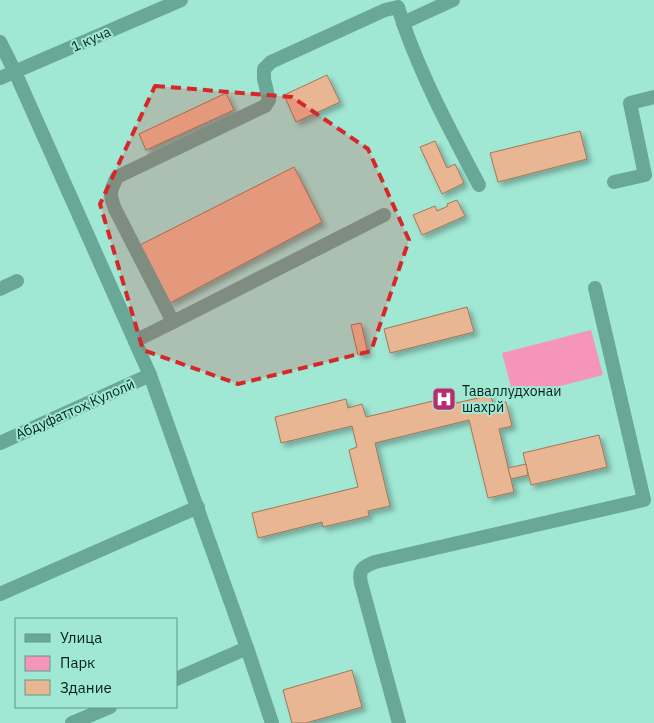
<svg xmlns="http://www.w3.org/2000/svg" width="654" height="723" viewBox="0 0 654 723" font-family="'IBM Plex Sans',sans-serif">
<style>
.green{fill:#f695ba}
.building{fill:#e8b693;stroke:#a57655;filter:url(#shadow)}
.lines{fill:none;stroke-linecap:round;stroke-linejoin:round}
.minor{stroke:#69a797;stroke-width:14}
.marked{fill:#d62828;fill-opacity:0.2;stroke:#d62828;stroke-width:4;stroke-dasharray:10 6;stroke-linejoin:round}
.labels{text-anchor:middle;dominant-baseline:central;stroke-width:4;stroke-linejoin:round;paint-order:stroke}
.street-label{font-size:14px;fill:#04221c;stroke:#a0e7d4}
.poi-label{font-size:14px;fill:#04221c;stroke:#a0e7d4;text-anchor:start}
</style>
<defs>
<filter id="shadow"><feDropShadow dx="4" dy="4" stdDeviation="2.5" flood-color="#0004"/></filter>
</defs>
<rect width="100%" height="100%" fill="#a0e7d4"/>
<path class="green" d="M591,330L603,375L514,398L502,353Z"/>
<g class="building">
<path d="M327,75L340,102L296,122L284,95Z"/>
<path d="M226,93L234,110L146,150L139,134Z"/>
<path d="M580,131L587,159L498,182L490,153Z"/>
<path d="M435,141L447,168L455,164L464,183L442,194L420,147Z"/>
<path d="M294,167L322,222L170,303L140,245Z"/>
<path d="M457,200L465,216L422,235L413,215L435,206L437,211L448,206L447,204Z"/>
<path d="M467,307L474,332L390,353L384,329Z"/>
<path d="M361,323L368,353L358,355L351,325Z"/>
<path d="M491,395L493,405L506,402L512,426L499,429L514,492L488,498L469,420L375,443L390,506L368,511L369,516L323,527L322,522L258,538L252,513L358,487L349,450L357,447L352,426L281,443L275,417L346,399L348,408L362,404L366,417L450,397L452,404Z"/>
<path d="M599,435L607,467L531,485L523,453Z"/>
<path d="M526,464L528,475L511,479L508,468Z"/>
<path d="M352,670L362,707L306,723H292L283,690Z"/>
</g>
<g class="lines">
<g class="minor">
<path d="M403,23C423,80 451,132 479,185"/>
<path d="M0,42L15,72L150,375L247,648L272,723"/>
<path d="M0,78L181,0"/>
<path d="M614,182L645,175L630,103L654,97"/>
<path d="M384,215L173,322L115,209C109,194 110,191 117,177L265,106L269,100L264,79V69L271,62L385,10L398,7L403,23L453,0"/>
<path d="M0,289L17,281"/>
<path d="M135,341L173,322"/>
<path d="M0,443L150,375"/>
<path d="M0,594L198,507"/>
<path d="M176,679L247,648"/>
<path d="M72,723L110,707"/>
<path d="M399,723L361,583C358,569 363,567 375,562L644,500L595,288"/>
</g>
</g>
<path class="marked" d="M155,86L292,97L368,149L409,240L371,351L238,384L143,350L100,204Z"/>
<defs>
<g id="hospital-square" transform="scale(1.25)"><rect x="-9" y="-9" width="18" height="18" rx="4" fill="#b62e6f" stroke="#a0e7d4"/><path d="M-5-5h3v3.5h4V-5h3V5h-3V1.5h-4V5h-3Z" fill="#fff"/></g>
</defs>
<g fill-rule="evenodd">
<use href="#hospital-square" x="444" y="399"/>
</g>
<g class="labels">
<g class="street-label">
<text transform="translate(91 39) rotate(-24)">1 куча</text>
<text transform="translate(75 409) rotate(-24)">Абдуфаттоҳ Кулолӣ</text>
</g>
<g class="poi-label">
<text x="462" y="391">Таваллудхонаи<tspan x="462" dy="16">шахрй</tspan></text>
</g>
</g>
<rect x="15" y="618" width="162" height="90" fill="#a0e7d4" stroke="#62988a"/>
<rect x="25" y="634" width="25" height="8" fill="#69a797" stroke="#62988a"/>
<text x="60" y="643" font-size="15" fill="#04221c">Улица</text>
<rect x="25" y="656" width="25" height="15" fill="#f695ba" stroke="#62988a"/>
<text x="60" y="668" font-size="15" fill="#04221c">Парк</text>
<rect x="25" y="680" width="25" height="15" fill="#e8b693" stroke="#62988a"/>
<text x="60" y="693" font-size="15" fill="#04221c">Здание</text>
</svg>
